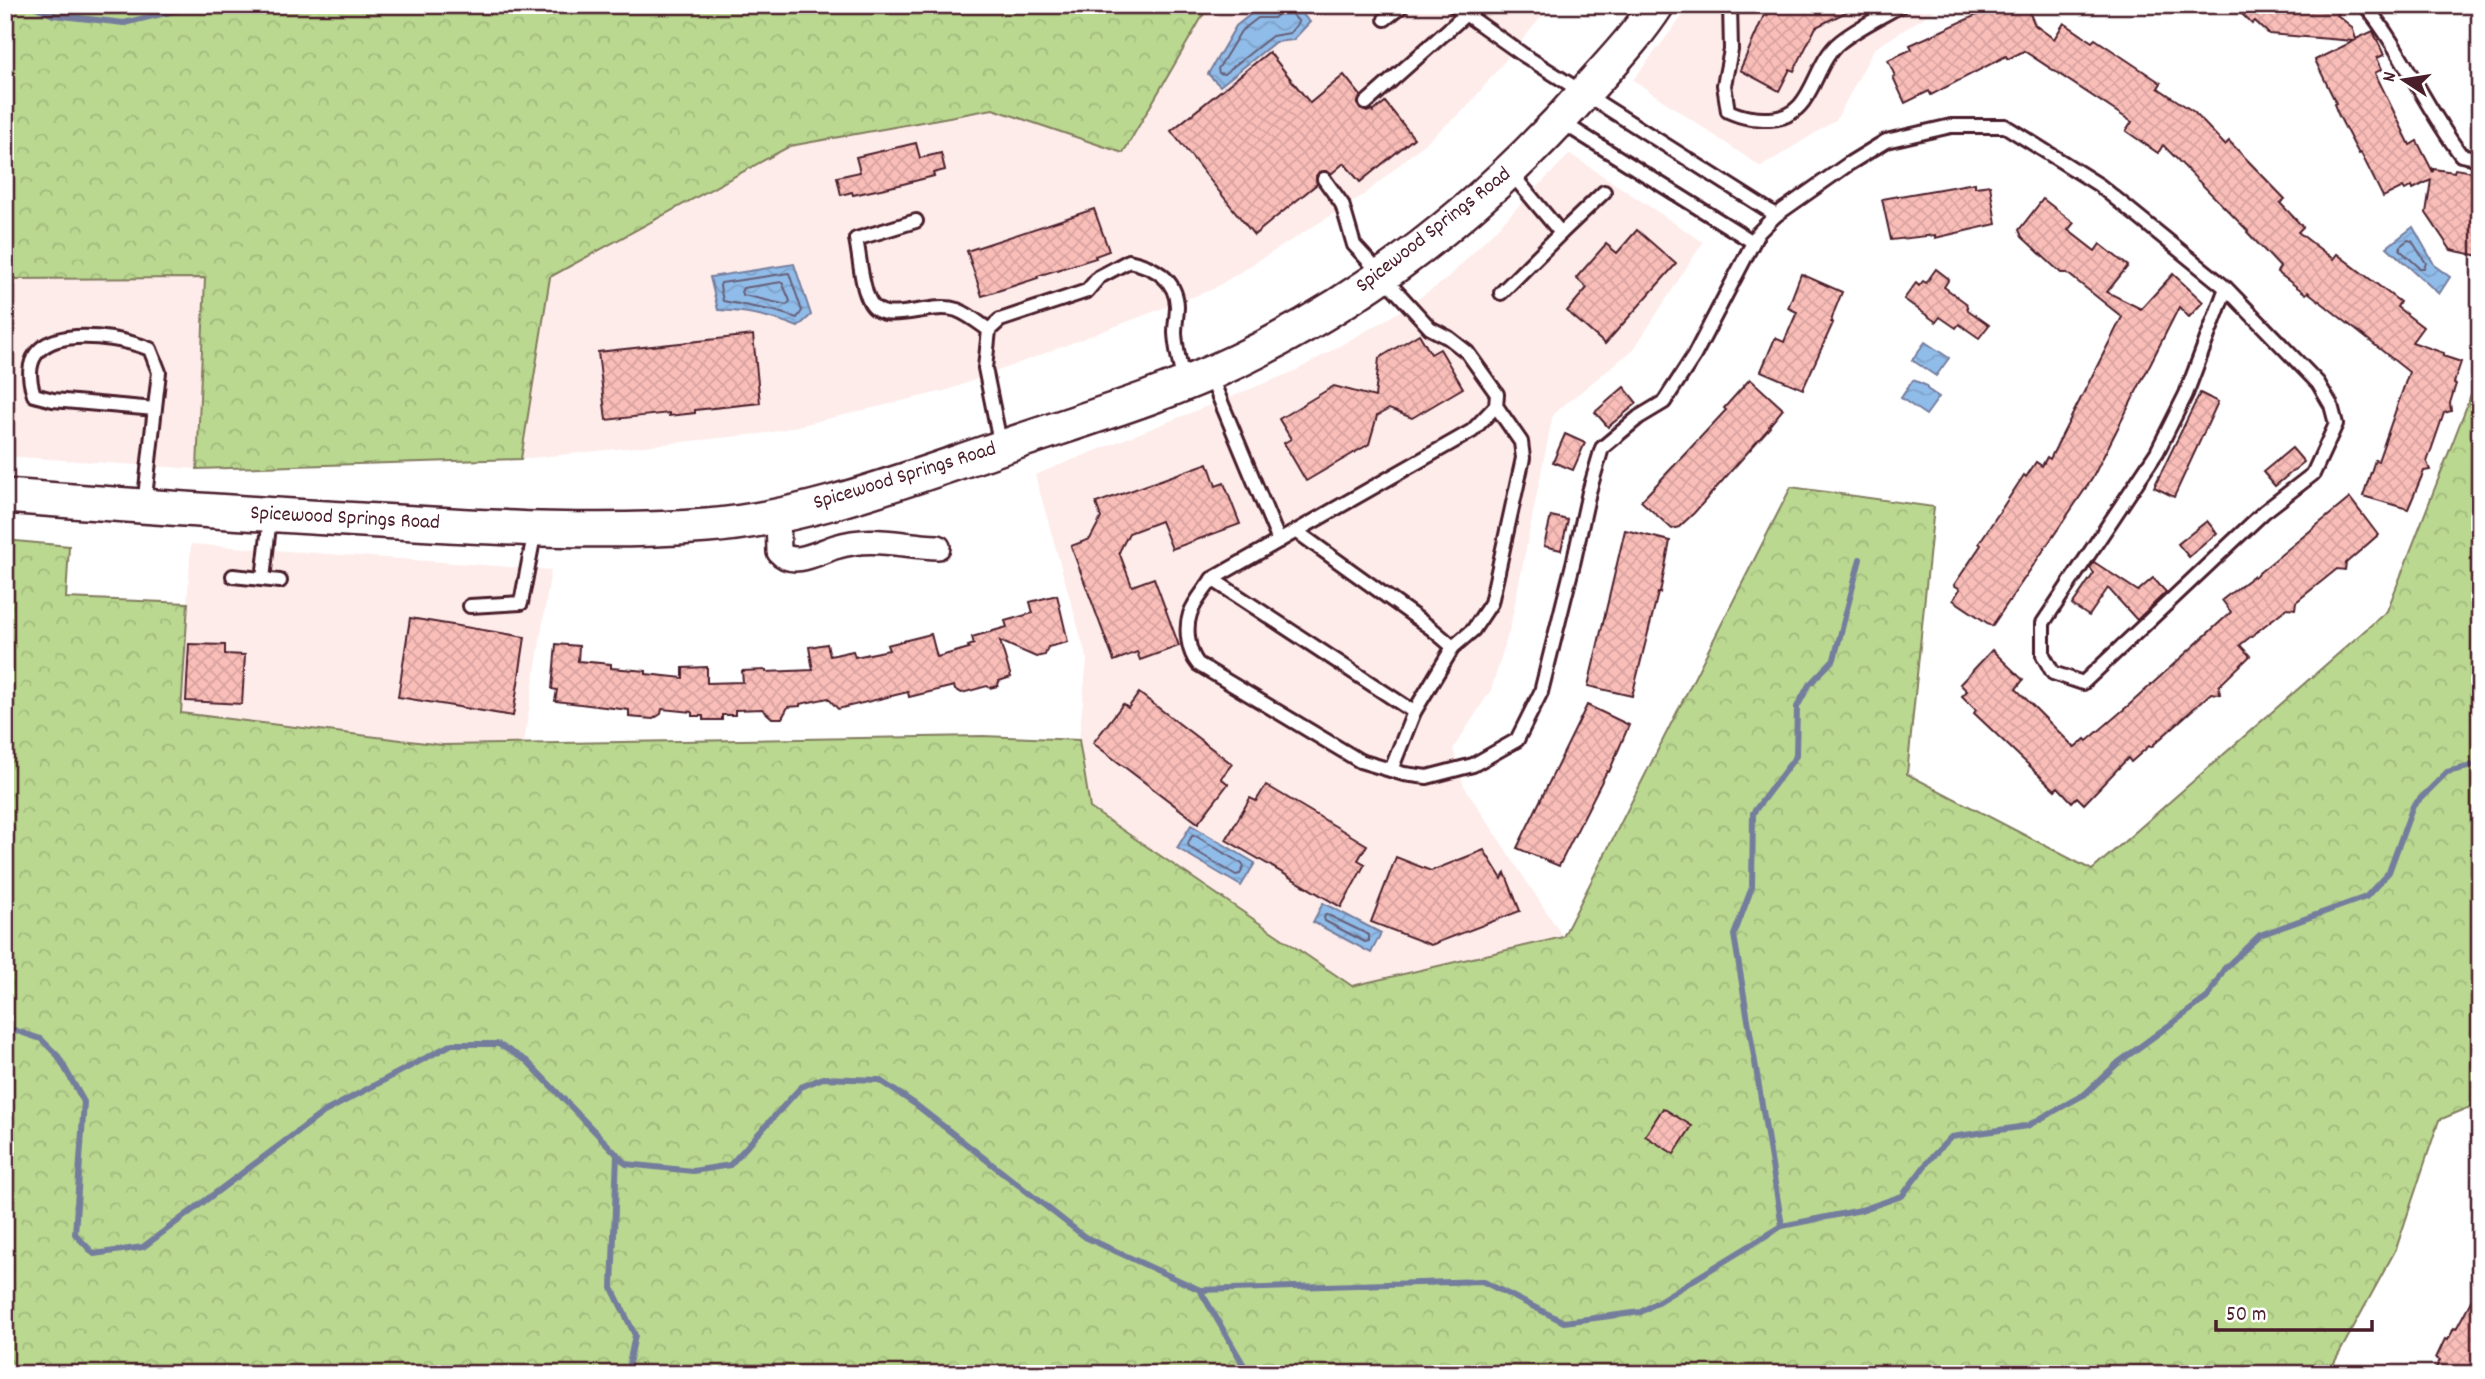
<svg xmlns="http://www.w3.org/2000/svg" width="2485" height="1379" viewBox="0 0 2485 1379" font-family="Dekko,sans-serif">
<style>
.built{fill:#feecea}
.forest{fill:url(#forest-crowns);stroke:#827c5e;stroke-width:2}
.water{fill:url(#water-waves);stroke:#747d9d;stroke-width:2}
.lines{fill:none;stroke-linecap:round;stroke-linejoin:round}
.shore{stroke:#665e77;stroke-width:2}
.stream{stroke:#747d9d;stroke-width:6}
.building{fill:url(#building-cross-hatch);stroke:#4a1f2b;stroke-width:2}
.lane-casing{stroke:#4a1f2b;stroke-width:18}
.street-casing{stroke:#4a1f2b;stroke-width:28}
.secondary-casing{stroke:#4a1f2b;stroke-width:38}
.lane{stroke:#fff;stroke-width:12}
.street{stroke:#fff;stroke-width:23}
.secondary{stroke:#fff;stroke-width:33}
.labels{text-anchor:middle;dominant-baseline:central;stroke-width:5;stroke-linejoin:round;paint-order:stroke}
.street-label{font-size:21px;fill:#4a1f2b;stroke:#fff}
</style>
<defs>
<pattern id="forest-crowns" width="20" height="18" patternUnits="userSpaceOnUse" patternTransform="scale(1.75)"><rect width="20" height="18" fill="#bad890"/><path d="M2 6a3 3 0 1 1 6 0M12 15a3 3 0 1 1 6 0" fill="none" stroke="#a1b97c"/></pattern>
<pattern id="water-waves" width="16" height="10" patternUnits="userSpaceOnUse" patternTransform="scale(1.75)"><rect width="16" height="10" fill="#90bce9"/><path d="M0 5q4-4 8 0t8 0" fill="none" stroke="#7ea1c8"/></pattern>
<pattern id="building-cross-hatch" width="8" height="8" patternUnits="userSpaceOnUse" patternTransform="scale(1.75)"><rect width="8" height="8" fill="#fabeb9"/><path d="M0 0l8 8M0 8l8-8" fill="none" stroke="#d8a39f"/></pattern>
</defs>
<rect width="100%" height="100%" fill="#fff"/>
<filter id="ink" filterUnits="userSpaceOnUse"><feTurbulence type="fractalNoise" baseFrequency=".0143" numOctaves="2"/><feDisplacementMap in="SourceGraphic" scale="14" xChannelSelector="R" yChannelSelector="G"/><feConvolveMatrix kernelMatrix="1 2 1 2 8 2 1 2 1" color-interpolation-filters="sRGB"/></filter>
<g filter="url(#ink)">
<g class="built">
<path d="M1209,5H1551L1466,108L1365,194L1213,289L948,390L768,433L521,459L550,277L790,146L993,109L1123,153Z"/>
<path d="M1691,5H1943L1874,49L1836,120L1761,167L1633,80Z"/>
<path d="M1570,154L1703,242L1634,349L1553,414L1510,628L1491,690L1453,749L1464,786L1563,937L1352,986L1090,808L1079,740L1087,659L1035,475L1295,371L1389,318L1446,280Z"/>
<path d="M205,278L197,469L5,456V279Z"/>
<path d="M191,544L551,570L524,743L442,745L180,713Z"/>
</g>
<g class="forest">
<path d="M5,5H1209L1123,153L993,109L790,146L550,277L521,459L197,469L205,278L5,279Z"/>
<path d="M2480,372V1103L2439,1120L2396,1249L2328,1374H5V540L69,546L66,598L188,603L181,713L442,745L983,736L1079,740L1090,808L1352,986L1563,937L1791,487L1934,507L1907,774L2092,870L2387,611Z"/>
</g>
<g class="water">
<path d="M1280,5H1293L1310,22L1293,40L1275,42L1220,86L1208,74L1236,26L1256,10L1271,12Z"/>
<path d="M2413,227L2435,266L2450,277L2439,294L2387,247Z"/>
<path d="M794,264L811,315L798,327C771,316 746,311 718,310L710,277Z"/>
<path d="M1925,342L1949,358L1936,376L1912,360Z"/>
<path d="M1913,380L1927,386V389L1939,397L1926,415L1901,398Z"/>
<path d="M1191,825L1255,863L1241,886L1177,848Z"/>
<path d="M1323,903L1381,933L1371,953L1313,922Z"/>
</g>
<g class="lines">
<g class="shore">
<path d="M1286,8L1299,22L1290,33L1272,36L1224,74L1219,73L1218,69L1241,31L1258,18H1274Z"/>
<path d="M2408,240L2412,241L2426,263L2424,268H2420L2400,250V246Z"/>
<path d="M789,273L802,311L797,318L775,311L723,301L720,286L721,283Z"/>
<path d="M782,282L790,301L787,305L743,295L741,292L743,288Z"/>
<path d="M1192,836H1196L1242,864L1244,867L1240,874L1236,875L1189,847L1188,843Z"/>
<path d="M1326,914L1369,935V941L1365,942L1325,921L1324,918Z"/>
</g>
<g class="stream">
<path d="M32,5L53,15L124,23L199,5"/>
<path d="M5,1027L41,1039L58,1056L84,1102L75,1234L94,1254L143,1247L324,1112L452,1044H498L527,1061L626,1164L693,1171L730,1165L801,1087L823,1078L879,1080L915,1104L1085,1237L1200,1290L1482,1281L1564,1322L1641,1312L1782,1226L1861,1210L1902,1196L1930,1159L1951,1137L2027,1126L2085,1094L2119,1062L2208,997L2224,969L2260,935L2366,897L2389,872L2413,806L2447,772L2480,764"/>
<path d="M617,1154L612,1288L635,1335L627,1374"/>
<path d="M1782,1226L1734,935L1752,887L1753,813L1796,756L1797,707L1809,685L1834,659L1860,559"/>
<path d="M1200,1290L1249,1374"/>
</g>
</g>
<g class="building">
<path d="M1772,5L1786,12L1790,5H1860L1816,27L1794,71L1790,69L1779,91L1740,70L1764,15L1767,16Z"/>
<path d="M2011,5H2026L2035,25L2054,39L2064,23L2092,42L2095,39L2161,83L2158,88L2194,112L2225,145L2229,141L2285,199L2280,203L2303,227L2298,232L2333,259L2337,254L2400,302L2397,307L2423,327L2412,342L2444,353L2443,356L2461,362L2454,383L2456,384L2450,403L2451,411L2444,413L2427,462L2430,470L2424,471L2408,509L2363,496L2375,460L2378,461L2409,372L2308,292L2306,294L2277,272L2280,267L2247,232L2248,231L2163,145L2158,153L2126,131L2132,122L2024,51L2008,59L2006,56L1931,95L1929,91L1905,103L1893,77L1895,76L1888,60L1912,49L1910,45L1992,8L1994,13Z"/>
<path d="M2233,5H2346L2337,15L2352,27L2356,39L2373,31L2384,55L2377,58L2382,69L2375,73L2410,145L2417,141L2433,172V169L2454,172L2455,169L2480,173V256L2451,250L2426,213L2431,180L2413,189L2412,186L2405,190L2403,187L2383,197L2361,153L2359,154L2354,145L2338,114L2334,104L2336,103L2315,60L2354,41L2269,34L2255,21L2252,24Z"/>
<path d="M1269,52L1310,103L1344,75L1361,96L1357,104L1360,109L1367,112L1372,110L1373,112L1385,102L1414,138L1360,182L1344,163L1331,174L1327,171L1319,172L1316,176L1317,184L1254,235L1171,131Z"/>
<path d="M916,143L920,158L941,153L945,170L933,173L934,176L899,185L853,195L852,192L841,195L837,177L860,172L856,157Z"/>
<path d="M1975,183V187L1990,185L1996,224L1935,238V235L1891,240L1882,199Z"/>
<path d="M2043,199L2074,223L2068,230L2095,251L2100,244L2128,266L2107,292L2141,309L2173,274L2203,302L2189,317L2179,307L2092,479L1992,626L1953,600L1960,589L1954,585L1981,545L1979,543L2024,475L2026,477L2036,462L2042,466L2047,457L2050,459L2122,317L2067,273H2061L2022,237L2019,230Z"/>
<path d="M1094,209L1109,251L1095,256L1096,258L1037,276L1038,278L982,296L967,251Z"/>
<path d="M1637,230L1676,264L1605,344L1567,311L1587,288L1576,278L1606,244L1617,253Z"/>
<path d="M1936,269L1949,279L1944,287L1966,303L1968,310L1989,325L1979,338L1959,324L1956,328L1940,317L1936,322L1904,299L1916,283L1919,286L1923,281L1926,283Z"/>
<path d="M1801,274L1842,292L1834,312L1831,322L1833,323L1803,389L1761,371L1775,338L1784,342L1797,312L1788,308Z"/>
<path d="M1419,334L1431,354L1440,349L1463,388L1412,418L1389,409L1377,416L1369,444L1306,481L1284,443L1291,439L1279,419L1334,386L1375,397L1379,358Z"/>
<path d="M753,335L760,403L695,410V413L669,416V413L606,420L598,352Z"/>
<path d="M1750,379L1783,409L1769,426L1770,427L1694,513L1679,527L1672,529L1641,501L1726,410L1724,408Z"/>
<path d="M1624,387L1637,403L1608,427L1595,412Z"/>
<path d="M2200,393L2218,402L2174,497L2154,487Z"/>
<path d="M1565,434L1585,443L1573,470L1553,462Z"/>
<path d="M2292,448L2304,462L2275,486L2263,472Z"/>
<path d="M1208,463L1216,486L1224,483L1240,524L1172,549L1161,521L1129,533L1119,552L1132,586L1154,578L1179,646L1140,660L1137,652L1114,661L1071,546L1090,539L1101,518L1096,503Z"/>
<path d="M2350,498L2378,535L2346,563L2345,570L2337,569L2296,602L2295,609L2287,608L2240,645L2250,656L2219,686L2220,694L2211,693L2151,747L2149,746L2131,762L2128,758L2084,804L2077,797L2072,802L2058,787L2055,790L1974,713L1976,710L1962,696L1967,691L1960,684L1992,650L2023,680L2016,689L2075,748L2085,739L2087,741L2129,705L2231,612L2222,600L2253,576L2254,577Z"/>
<path d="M1551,516L1568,520L1561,550L1544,546Z"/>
<path d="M2207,521L2217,533L2189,557L2178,544Z"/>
<path d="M1625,530L1670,541L1660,593H1658L1632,696L1588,686Z"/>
<path d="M2094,562L2138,591L2153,578L2166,592L2137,620L2108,588L2089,616L2072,605L2094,573L2090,568Z"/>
<path d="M1057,595L1068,642L1048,647L1045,655L1036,657L1000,641L1011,677L999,681L998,686L990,688L987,686L962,693L955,690L954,686L909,697L908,692L838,709L828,698L800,704V706L788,707L782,718H772L762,709L735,710V715H722V720H703V716H692V712L662,709L661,714L653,719L629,717V710L555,701L557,690L552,689L556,644L579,646L578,661L611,664V668L646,671V674L683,678V668L707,667V683L743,682L742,671L766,670V672L813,670L809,647L827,644L830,656L853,651L855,657L889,650L887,645L931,634L937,657L969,648L968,646L974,644L972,637L1007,627L1005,621L1033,613L1030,602Z"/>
<path d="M410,618L525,637L513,716L398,697Z"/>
<path d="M189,644L225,645V654L245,655L242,704L186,701Z"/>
<path d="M1139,693L1232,764L1221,778L1228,784L1198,823L1093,743L1123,704L1128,708Z"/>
<path d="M1587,705L1629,725L1609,772L1607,771L1559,866L1517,848Z"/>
<path d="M1266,785L1367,845L1358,860L1365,864L1341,907L1226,840L1250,798L1256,801Z"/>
<path d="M1484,850L1502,879L1505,873L1520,911L1431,945L1371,922L1396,857L1431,871Z"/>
<path d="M1663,1108L1692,1126L1674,1154L1645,1136Z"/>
<path d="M2480,1284V1374H2433L2440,1360L2436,1358L2445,1339L2448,1340L2454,1328L2456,1329Z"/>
</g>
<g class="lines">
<g class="lane-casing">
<g id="lane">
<path d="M1453,5L1522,54L1776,215"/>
<path d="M1730,5L1731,50L1724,85L1728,111C1744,118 1753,119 1770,119C1815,117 1811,65 1840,42C1857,28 1881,17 1901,5"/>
<path d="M2365,5C2403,52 2425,107 2461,155L2480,159"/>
<path d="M1385,19L1403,5"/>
<path d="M1366,103L1466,14"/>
<path d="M1560,121L1753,242"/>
<path d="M1510,172L1561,233L1604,192"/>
<path d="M1324,179L1342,204L1354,245L1430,328L1449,338L1467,352L1497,394L1496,406L1472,431L1212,579C1205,590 1194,602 1190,614C1185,629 1188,652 1198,664L1360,761L1404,774L1427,777L1473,765L1517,740L1541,692L1574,560L1589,492L1602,448L1639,417L1664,402L1694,356L1758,233L1776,215L1850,163L1886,141L1951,126H2005L2099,185L2226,288L2318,383L2331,405L2336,424L2313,474L2264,512L2083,683L2053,673L2043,655V623L2157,452L2186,394L2226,288"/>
<path d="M916,221L856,239C860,257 861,286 870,302C884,328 929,301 957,310C968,314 979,323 989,330"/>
<path d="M1501,293L1561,233"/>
<path d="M1209,373L1279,541"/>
<path d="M1001,447L985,368L989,330L1000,320L1087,291L1099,277L1129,261C1152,266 1176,278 1177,306C1177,315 1175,324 1175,333C1176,350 1180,366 1184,383"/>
<path d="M144,506L159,372L150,349C110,333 9,320 34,395L53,400L155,409"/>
<path d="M1296,531L1432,629L1453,647L1414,712L1391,770"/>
<path d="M233,576L280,581"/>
<path d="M263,579L270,517"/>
<path d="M1212,579L1414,712"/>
<path d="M470,606L521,603L535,530"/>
<path d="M1453,647L1473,630L1491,603L1523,458L1521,442L1496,406"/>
</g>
</g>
<g class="street-casing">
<path id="street" d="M778,514L779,552C793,568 819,552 835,547C873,535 901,546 938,547"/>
</g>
<g class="secondary-casing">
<path id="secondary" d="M5,496C136,506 266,515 397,522C499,528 604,534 707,526C801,519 899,482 988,452C1071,423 1157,399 1237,361C1372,296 1489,202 1588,89C1612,62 1637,36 1657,5"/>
</g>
<use href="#lane" class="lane"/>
<use href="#street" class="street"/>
<use href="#secondary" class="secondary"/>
</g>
</g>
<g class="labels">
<g class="street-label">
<text transform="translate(1434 231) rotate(-38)">Spicewood Springs Road</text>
<text transform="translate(905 477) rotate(-17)">Spicewood Springs Road</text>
<text transform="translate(345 519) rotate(3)">Spicewood Springs Road</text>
</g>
</g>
<rect width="2485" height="1379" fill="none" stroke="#fff" stroke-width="28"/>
<rect x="14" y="14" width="2457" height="1351" fill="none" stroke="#4a1f2b" stroke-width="2.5" filter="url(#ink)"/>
<g transform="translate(2404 80) rotate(282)" stroke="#ffffff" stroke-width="5" paint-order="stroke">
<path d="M0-5L12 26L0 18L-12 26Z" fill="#4a1f2b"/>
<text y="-10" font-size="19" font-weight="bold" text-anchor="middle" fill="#4a1f2b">N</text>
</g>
<path d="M2216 1320v10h156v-10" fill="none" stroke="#4a1f2b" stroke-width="3.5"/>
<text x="2226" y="1320" font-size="21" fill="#4a1f2b" stroke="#ffffff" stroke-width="5" paint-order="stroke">50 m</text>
</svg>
